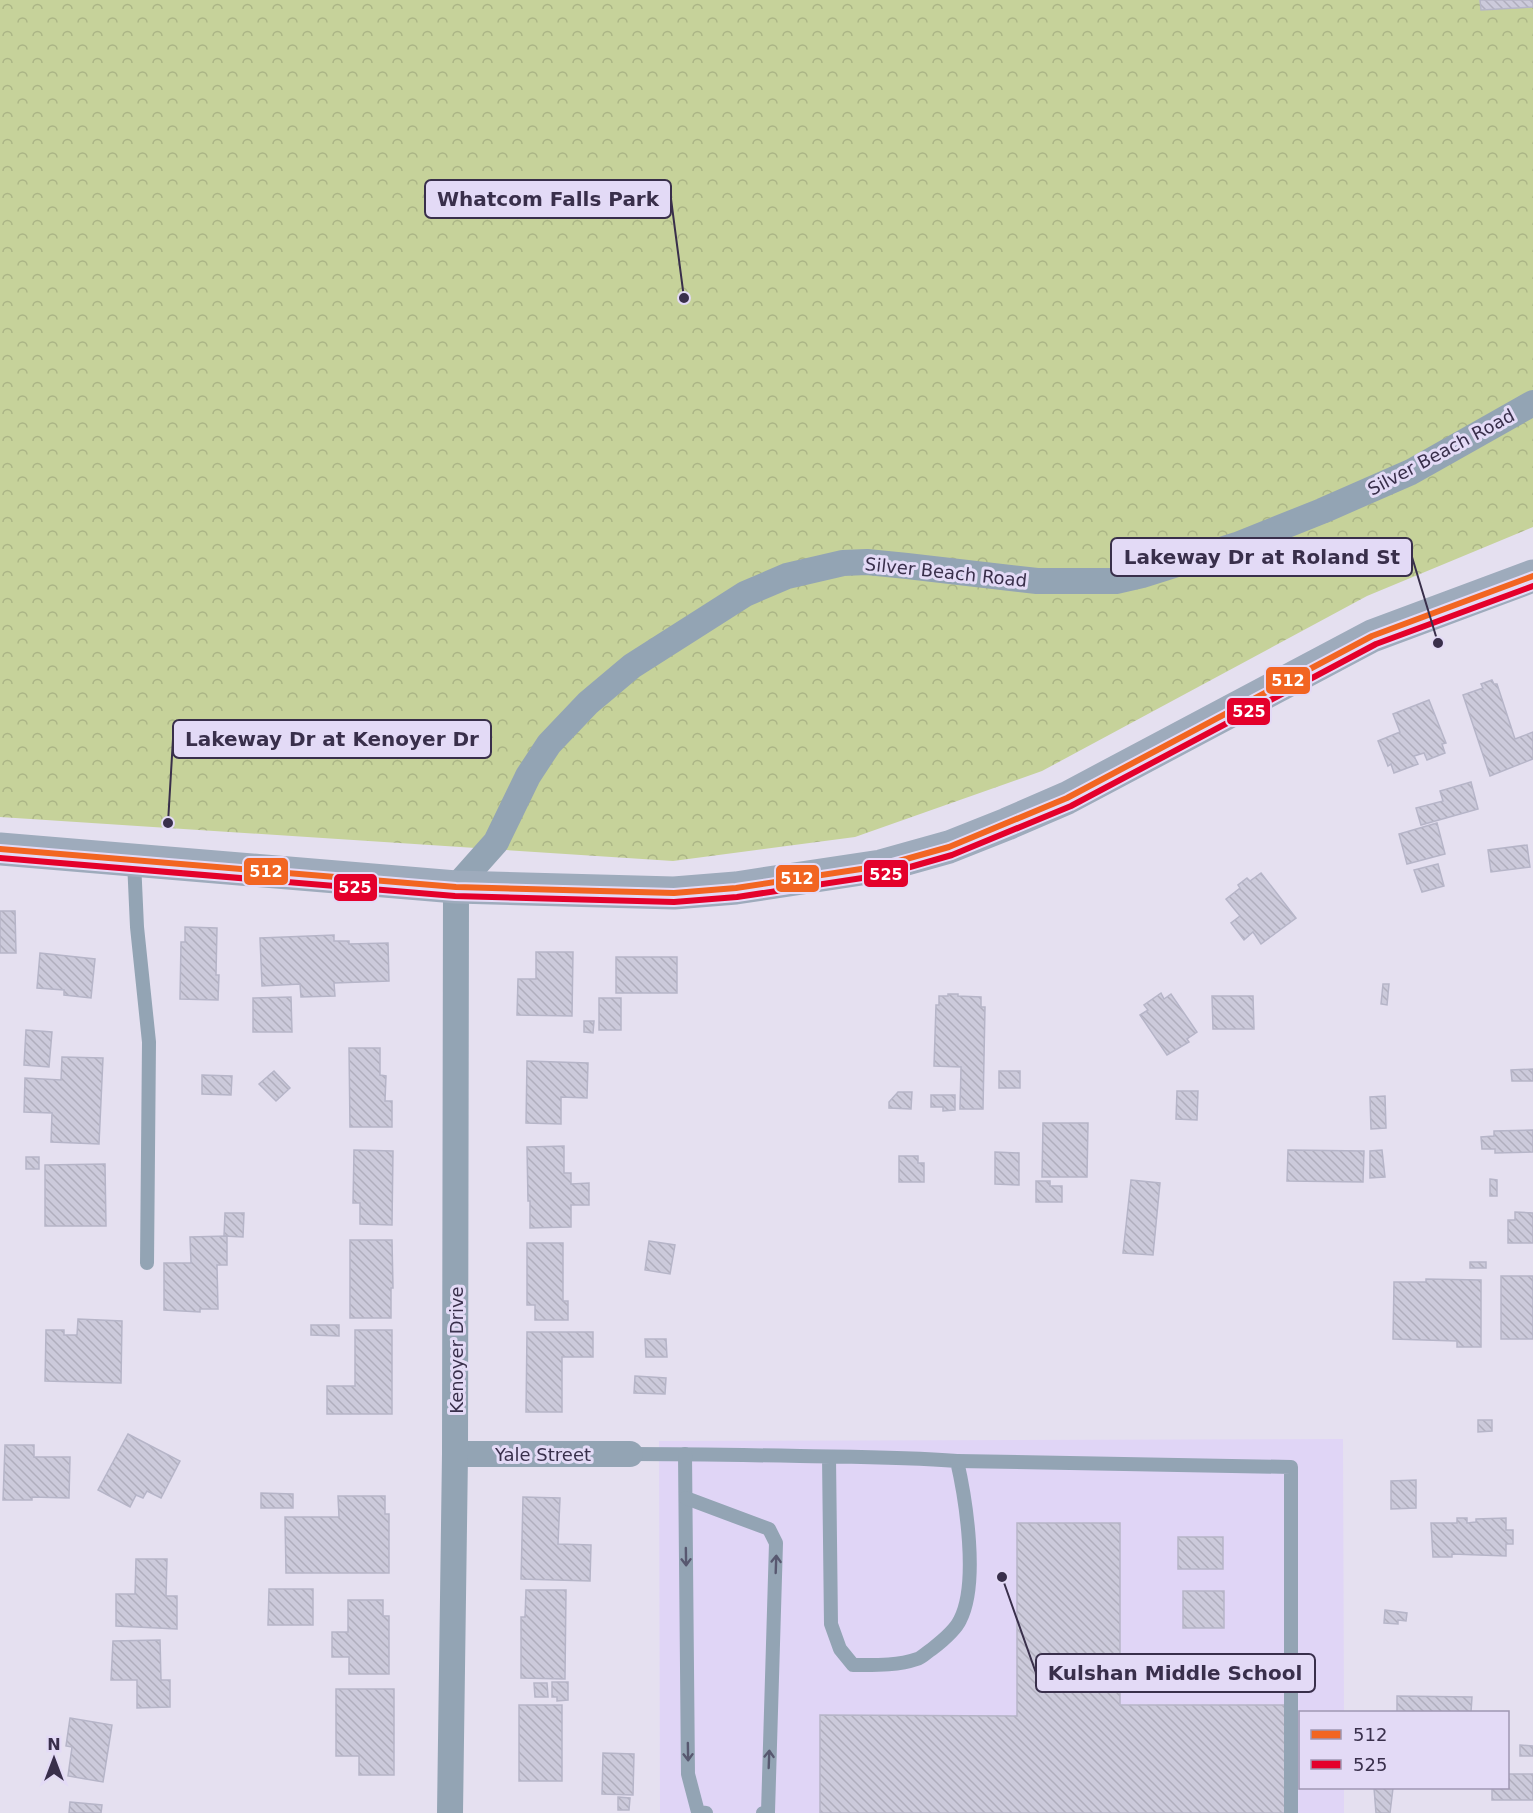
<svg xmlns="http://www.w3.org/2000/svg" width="1533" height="1813" viewBox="0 0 1533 1813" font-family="'DejaVu Sans',sans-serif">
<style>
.built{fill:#e0d5f6}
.forest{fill:url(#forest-crowns)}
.building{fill:url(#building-back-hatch);stroke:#b6b5c8;stroke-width:1.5}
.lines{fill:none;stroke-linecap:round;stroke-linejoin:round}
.lane{stroke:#93a4b4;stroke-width:14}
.street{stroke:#93a4b4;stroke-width:26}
.secondary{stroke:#9eabbc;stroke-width:33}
.bus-1-casing{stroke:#e3daf6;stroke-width:10}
.bus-2-casing{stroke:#e3daf6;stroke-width:10}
.bus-1{stroke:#f26522;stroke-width:6}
.bus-2{stroke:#e4002b;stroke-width:6}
.oneway{stroke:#585870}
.labels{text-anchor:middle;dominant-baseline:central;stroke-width:6;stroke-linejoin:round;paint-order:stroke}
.street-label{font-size:18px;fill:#392f4b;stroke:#e3daf6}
.leader{fill:none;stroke:#392f4b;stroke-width:2}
.callout-dot{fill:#392f4b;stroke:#e3daf6;stroke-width:2}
.callout{fill:#e3daf6;stroke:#392f4b;stroke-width:2}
.callout-label{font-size:20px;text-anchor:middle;font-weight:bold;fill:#392f4b}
.line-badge{stroke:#e3daf6;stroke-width:2}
.badge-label{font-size:16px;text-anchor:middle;font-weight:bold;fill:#fff}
</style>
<defs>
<pattern id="forest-crowns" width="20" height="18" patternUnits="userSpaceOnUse" patternTransform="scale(1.5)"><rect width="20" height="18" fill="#c6d29a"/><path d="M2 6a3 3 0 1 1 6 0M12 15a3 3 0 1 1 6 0" fill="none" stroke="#abb586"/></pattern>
<pattern id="building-back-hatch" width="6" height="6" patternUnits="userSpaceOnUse" patternTransform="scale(1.5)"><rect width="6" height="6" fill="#cccadb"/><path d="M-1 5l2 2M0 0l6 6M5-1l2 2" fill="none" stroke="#b0aebd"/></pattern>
</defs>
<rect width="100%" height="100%" fill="#e5e0f0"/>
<path class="built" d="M1343,1439L1344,1712H1300V1788H1344V1813H660L659,1441Z"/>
<path class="forest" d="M0,0H1533V527L1367,596L1042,771L855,837L673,861L0,817Z"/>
<g class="building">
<path d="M1480,0H1533V7L1481,10Z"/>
<path d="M1492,680L1494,684H1497L1515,739L1533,732V759L1490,776L1463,695L1483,688L1481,684Z"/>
<path d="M1429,700L1446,743L1442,744L1445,753L1427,760L1424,753L1414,756L1418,764L1394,773L1391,764L1388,766L1378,741L1400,732L1393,714Z"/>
<path d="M1471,782L1478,809L1421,825L1416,808L1443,801L1440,791Z"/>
<path d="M1437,823L1445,854L1407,864L1399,834Z"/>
<path d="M1527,845L1530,867L1491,872L1488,850Z"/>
<path d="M1438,864L1444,886L1422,892L1414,870Z"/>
<path d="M1261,873L1296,918L1261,944L1253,932L1244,940L1231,923L1240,916L1226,899L1240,888L1238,885L1247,878L1250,881Z"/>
<path d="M0,911H15L16,953H0Z"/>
<path d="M185,927L217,928L216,975H219L218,1000L180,999L181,942H185Z"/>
<path d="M334,935V941H349V944L388,943L389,981L334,983L335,996L301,997L300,984L262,986L260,938Z"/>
<path d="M536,952H573L572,1016L517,1015L518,979H536Z"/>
<path d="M40,953L95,959L91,998L64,995V990L37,988Z"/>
<rect x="616" y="957" width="61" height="36"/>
<path d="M1383,984H1389L1387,1005L1381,1004Z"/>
<path d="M1161,993L1164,999L1171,994L1197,1032L1187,1039L1189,1042L1167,1055L1140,1015L1148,1010L1144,1005Z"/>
<path d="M948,994H958V996L981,997V1007H985L983,1109H960L961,1067L934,1066L936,1005H939V996H948Z"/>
<path d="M1212,996H1253L1254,1029H1213Z"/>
<path d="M291,997L292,1032H253V998Z"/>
<rect x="599" y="998" width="22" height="32"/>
<path d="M584,1021H594L593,1033L584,1032Z"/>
<path d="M26,1030L52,1032L49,1067L24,1065Z"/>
<path d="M349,1048H380V1075L386,1076L385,1101H392V1127H350Z"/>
<path d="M62,1057L103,1058L99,1144L51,1142L52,1113L24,1112L25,1078L61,1080Z"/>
<path d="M527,1061L588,1063L587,1098L561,1097V1124L526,1123Z"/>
<path d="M1533,1069V1081H1512L1511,1070Z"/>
<path d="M274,1071L290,1088L276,1101L259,1084Z"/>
<rect x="999" y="1071" width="21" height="17"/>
<path d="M202,1075L232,1076L231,1095L202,1094Z"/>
<path d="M1177,1091H1198L1197,1120L1176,1119Z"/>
<path d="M898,1092H912L911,1109L889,1108V1102Z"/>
<path d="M931,1095H955V1110L943,1111V1107H931Z"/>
<path d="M1385,1096L1386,1128L1371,1129L1370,1097Z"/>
<path d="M1043,1123H1088L1087,1177H1042Z"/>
<path d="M1533,1130V1152L1495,1153V1149H1482L1481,1137L1494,1136V1131Z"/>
<path d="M564,1146V1173H571V1184L589,1183V1205H571V1227L530,1228V1201H528L527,1147Z"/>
<path d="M354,1150L393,1151L392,1225L360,1224V1203H353Z"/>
<path d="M1288,1150L1364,1151L1363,1182L1287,1181Z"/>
<path d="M1382,1150L1385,1177L1370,1178V1151Z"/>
<path d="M995,1152L1019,1153V1185L995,1184Z"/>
<path d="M899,1156H918V1163H924V1182H899Z"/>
<rect x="26" y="1157" width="13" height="12"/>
<path d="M105,1164L106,1226H45V1165Z"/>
<path d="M1490,1179L1497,1180V1196H1490Z"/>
<path d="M1131,1180L1160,1183L1153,1255L1123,1253Z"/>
<path d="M1036,1181H1050V1186H1062V1202H1036Z"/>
<path d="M1515,1212L1533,1213V1243H1508V1220H1515Z"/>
<path d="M225,1213H244L243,1237L224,1236Z"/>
<path d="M227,1236V1265H217L218,1309H200V1312L164,1310V1263H191L190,1237Z"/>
<path d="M350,1240H392L393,1288H391V1318H350Z"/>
<path d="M649,1241L675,1245L670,1274L645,1270Z"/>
<path d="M527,1243H563V1301H568V1320H535V1305H527Z"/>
<rect x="1470" y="1262" width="16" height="6"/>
<rect x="1501" y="1276" width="32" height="63"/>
<path d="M1426,1279L1481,1280V1347H1457V1341L1393,1339L1394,1282H1426Z"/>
<path d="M78,1319L122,1321L121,1383L45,1381L46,1330H64V1335H77Z"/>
<path d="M311,1325H339V1336L311,1335Z"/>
<path d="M355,1330H392V1414H327V1386H355Z"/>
<path d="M527,1332H593V1357H562V1412H526Z"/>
<path d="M645,1339H666L667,1357H646Z"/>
<path d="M635,1376L666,1378L665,1394L634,1393Z"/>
<path d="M1478,1420H1492V1431L1478,1432Z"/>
<path d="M128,1434L180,1461L161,1498L147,1491L143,1498L136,1495L130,1507L98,1490Z"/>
<path d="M5,1445H34V1457H70L69,1498L32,1497V1500H3Z"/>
<path d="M1416,1480V1508L1391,1509V1481Z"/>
<path d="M261,1493L293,1494V1508H261Z"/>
<path d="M338,1496H385V1514H389V1573H286L285,1517H339Z"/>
<path d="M523,1497L560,1498L558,1544L591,1545L590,1581L521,1579Z"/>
<path d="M1457,1518H1467V1523L1476,1522V1519L1506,1518V1530H1513V1544H1506V1556L1452,1554V1557H1433L1431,1523H1457Z"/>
<path d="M1017,1523H1120V1705H1287L1286,1813H820V1715L1017,1716Z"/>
<rect x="1178" y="1537" width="45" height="32"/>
<path d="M136,1559H167L166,1596H177V1629L116,1626V1594H135Z"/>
<path d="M269,1589H313V1625H268Z"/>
<path d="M526,1590H566L565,1679L521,1678V1617H525Z"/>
<rect x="1183" y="1591" width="41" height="37"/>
<path d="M348,1600H383V1616H389V1674H349V1657H332V1632H348Z"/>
<path d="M1385,1610L1407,1613L1406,1621L1398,1620V1624L1384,1623Z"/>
<path d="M160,1640L161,1680H170V1707L137,1708V1680H111L113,1641Z"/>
<path d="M552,1682H568V1700L557,1701V1697H552Z"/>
<path d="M534,1683H547L548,1697H535Z"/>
<path d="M336,1689H394V1775H359V1756H336Z"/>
<path d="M1397,1696L1472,1697L1471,1712H1397Z"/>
<rect x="519" y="1705" width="43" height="76"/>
<path d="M70,1718L112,1725L103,1782L68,1776L72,1747L66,1746Z"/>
<path d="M1520,1745L1533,1746V1756H1520Z"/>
<path d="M603,1753L634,1754L633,1795L602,1794Z"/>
<path d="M1508,1774H1533V1800H1492V1788H1508Z"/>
<path d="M1374,1788H1393L1390,1813H1376Z"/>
<path d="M618,1797L630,1798L629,1810H618Z"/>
<path d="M70,1802L102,1805L101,1813H69Z"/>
</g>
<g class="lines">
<g class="lane">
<path d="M134,861L137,927L149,1042L147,1263"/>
<path d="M630,1454C687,1454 744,1455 800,1456C853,1457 905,1457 957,1461C966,1500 979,1584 960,1620C955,1631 941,1642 932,1649C927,1652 922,1658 917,1659C897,1666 873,1665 853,1665L840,1649L831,1624L829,1457"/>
<path d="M685,1454L688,1774L698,1812L706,1813"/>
<path d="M957,1461L1291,1467V1813"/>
<path d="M686,1498L769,1529L776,1543L768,1812L763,1813"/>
</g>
<g class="street">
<path d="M455,1454H630"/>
<path d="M450,1813L455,1454L456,887L496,842L528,776L549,744L588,703L632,666L745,594L787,576L843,563L867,562L907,566L1037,581H1116L1142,575L1237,545L1322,511L1411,472L1533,403"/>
</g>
<path class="secondary" d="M0,849L456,887L674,893L736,888L881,866L949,847L1007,824L1067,798L1372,636L1533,576"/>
<g class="bus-1-casing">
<path id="bus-1" d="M0,849L456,887L674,893L736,888L881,866L949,847L1067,798L1372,636L1533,576"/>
</g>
<g class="bus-2-casing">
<path id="bus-2" d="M0,858L455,896L674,902L737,897L882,875L952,855L1071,806L1376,644L1533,586"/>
</g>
<use href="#bus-1" class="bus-1"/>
<use href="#bus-2" class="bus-2"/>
</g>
<defs><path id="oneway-shaft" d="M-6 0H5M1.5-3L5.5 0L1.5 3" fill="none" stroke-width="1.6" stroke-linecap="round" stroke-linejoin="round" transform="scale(1.5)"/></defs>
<g class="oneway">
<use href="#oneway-shaft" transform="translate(686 1557) rotate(89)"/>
<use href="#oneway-shaft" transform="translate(776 1564) rotate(-88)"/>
<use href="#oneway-shaft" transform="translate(688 1752) rotate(89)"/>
<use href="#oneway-shaft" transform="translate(769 1759) rotate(-88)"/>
</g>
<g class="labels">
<g class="street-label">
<text transform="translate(1441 452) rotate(-28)">Silver Beach Road</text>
<text transform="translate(946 572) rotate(6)">Silver Beach Road</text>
<text transform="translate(456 1350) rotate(-90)">Kenoyer Drive</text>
<text x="543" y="1454">Yale Street</text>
</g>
</g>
<path class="leader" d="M684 298L671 199M1438 643L1412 557M168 823L173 739M1002 1577L1036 1673"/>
<g class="callout-dot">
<circle cx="684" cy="298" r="6"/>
<circle cx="1438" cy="643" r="6"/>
<circle cx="168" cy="823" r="6"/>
<circle cx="1002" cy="1577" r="6"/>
</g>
<g class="callout">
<rect x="425" y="180" width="246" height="38" rx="6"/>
<rect x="1111" y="538" width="301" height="38" rx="6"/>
<rect x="173" y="720" width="318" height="38" rx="6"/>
<rect x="1036" y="1654" width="279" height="38" rx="6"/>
</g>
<g class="callout-label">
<text x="548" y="206">Whatcom Falls Park</text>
<text x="1262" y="564">Lakeway Dr at Roland St</text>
<text x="332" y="746">Lakeway Dr at Kenoyer Dr</text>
<text x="1175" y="1680">Kulshan Middle School</text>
</g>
<g class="line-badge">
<rect x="1265" y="666" width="46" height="29" rx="6" fill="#f26522"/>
<rect x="1226" y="697" width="45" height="29" rx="6" fill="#e4002b"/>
<rect x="243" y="857" width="46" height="29" rx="6" fill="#f26522"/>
<rect x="863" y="859" width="46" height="29" rx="6" fill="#e4002b"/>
<rect x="775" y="864" width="45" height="29" rx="6" fill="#f26522"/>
<rect x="333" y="873" width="45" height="29" rx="6" fill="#e4002b"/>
</g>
<g class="badge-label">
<text x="1288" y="686">512</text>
<text x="1249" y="717">525</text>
<text x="266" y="877">512</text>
<text x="886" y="880">525</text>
<text x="797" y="884">512</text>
<text x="355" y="893">525</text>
</g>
<rect x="1299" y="1711" width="210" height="78" fill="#e3daf6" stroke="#9f96b2" stroke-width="1.5"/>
<rect x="1311" y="1730" width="30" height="9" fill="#f26522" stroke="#9f96b2" stroke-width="1.5"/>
<text x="1353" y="1741" font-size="18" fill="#392f4b">512</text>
<rect x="1311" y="1760" width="30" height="9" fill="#e4002b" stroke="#9f96b2" stroke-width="1.5"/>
<text x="1353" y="1771" font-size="18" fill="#392f4b">525</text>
<g transform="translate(54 1759)" stroke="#e3daf6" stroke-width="4.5" paint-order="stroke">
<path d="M0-4.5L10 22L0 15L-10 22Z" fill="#392f4b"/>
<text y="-9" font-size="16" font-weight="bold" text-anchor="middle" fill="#392f4b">N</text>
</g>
</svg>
